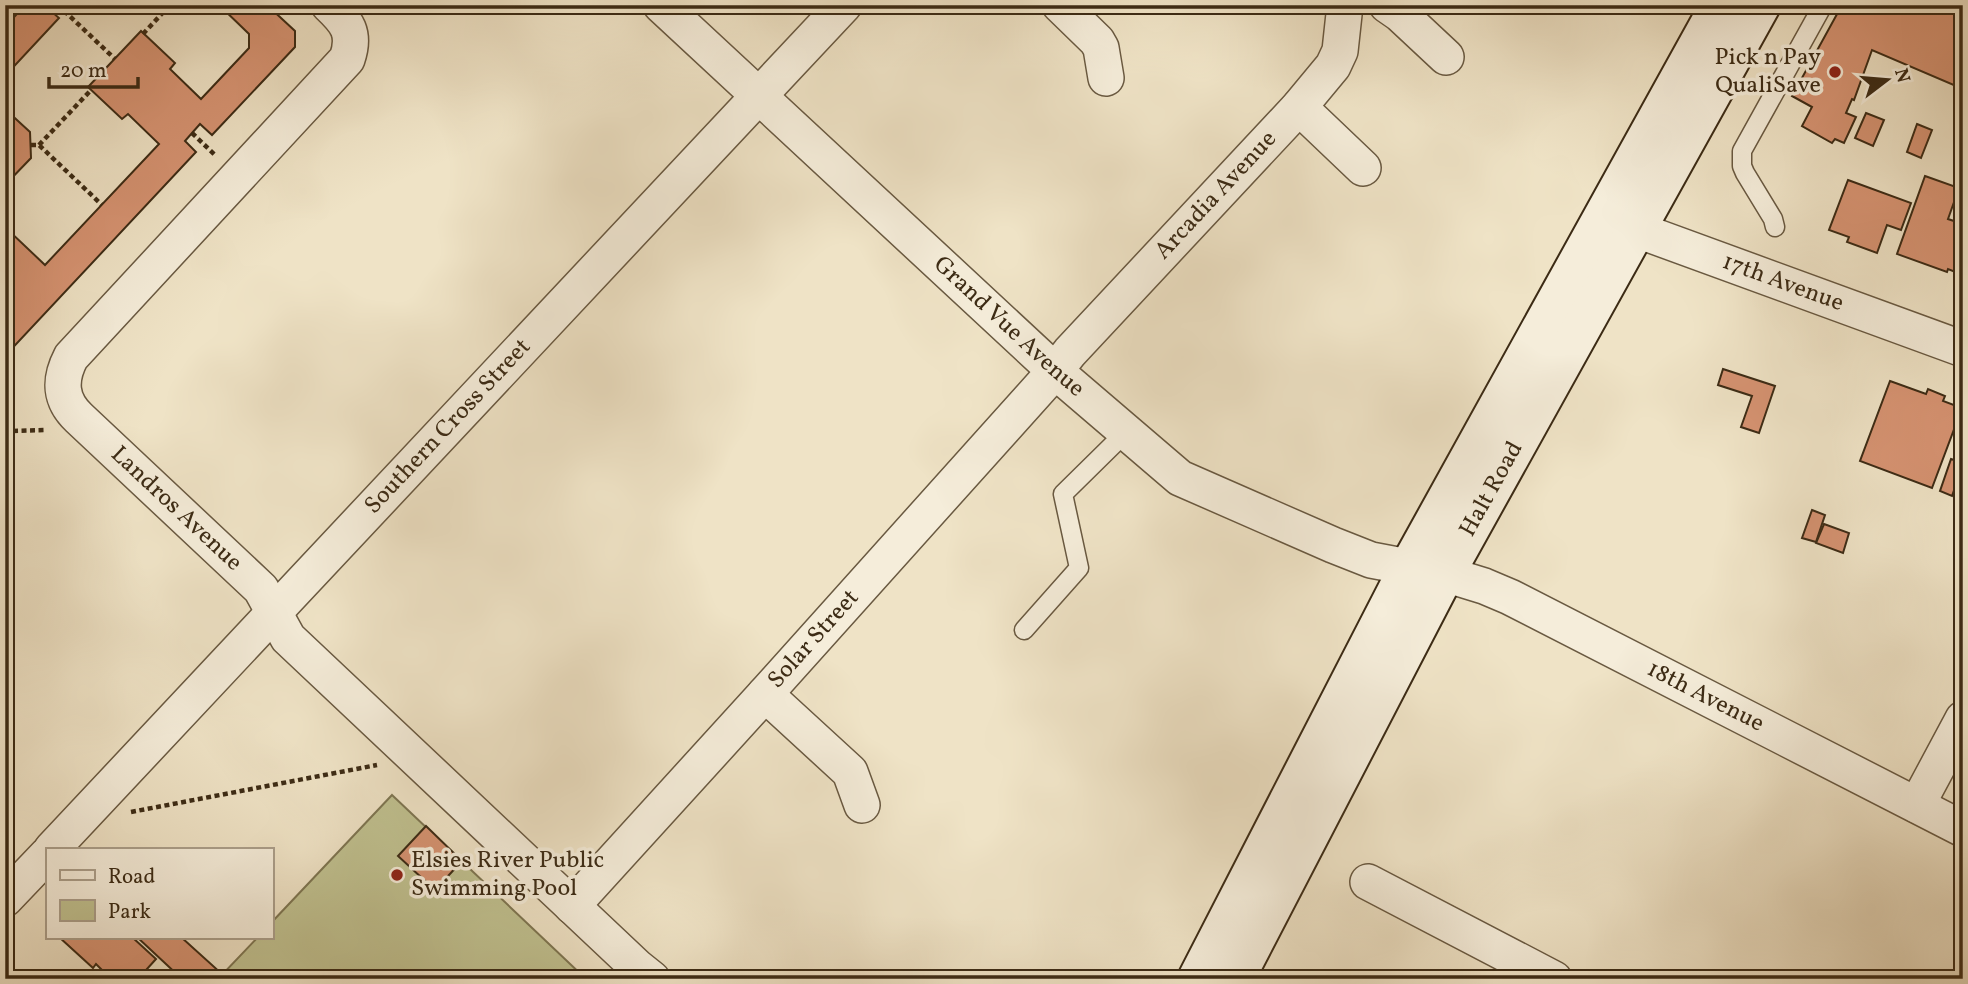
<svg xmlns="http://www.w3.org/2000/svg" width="1968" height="984" viewBox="0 0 1968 984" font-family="Vollkorn,serif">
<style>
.green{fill:#c0c190;stroke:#7e7652;stroke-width:2}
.building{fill:#d69372;stroke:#3c2b15;stroke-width:2}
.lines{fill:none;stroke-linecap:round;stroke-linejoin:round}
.lane-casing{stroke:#695941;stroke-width:21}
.street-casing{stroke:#695941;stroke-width:38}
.secondary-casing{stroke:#3c2b15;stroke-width:42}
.path{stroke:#3c2b15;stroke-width:4.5;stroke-dasharray:5 3.5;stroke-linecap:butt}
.lane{stroke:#f5edda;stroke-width:18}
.street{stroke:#f5edda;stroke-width:35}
.secondary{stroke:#f5edda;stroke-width:38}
.poi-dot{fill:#8f2418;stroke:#f5edda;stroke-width:2.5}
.labels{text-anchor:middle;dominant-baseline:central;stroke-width:7;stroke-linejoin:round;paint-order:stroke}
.poi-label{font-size:24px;fill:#3c2b15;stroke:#f5edda;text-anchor:end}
.street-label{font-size:24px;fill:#3c2b15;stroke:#f5edda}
</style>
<rect width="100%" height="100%" fill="#efe3c6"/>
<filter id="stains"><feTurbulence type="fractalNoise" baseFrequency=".00286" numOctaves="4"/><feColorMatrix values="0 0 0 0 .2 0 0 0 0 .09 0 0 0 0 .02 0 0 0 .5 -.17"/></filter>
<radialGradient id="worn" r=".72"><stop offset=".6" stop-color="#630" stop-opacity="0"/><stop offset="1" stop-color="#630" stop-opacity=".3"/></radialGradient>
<path class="green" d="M392,795L586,979H218L258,937H271V923Z"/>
<g class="building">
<path d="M25,5H44L59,18L5,76V27Z"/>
<path d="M219,5H267L295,31V47L212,135L200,124L192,133L185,141L196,152L5,356V227L45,265L159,144L128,114L122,119L88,87L141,31L175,63L170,69L201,99L249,48V34Z"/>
<path d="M1842,5H1963V89L1872,50L1854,100L1852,99L1846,113L1856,117L1844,143L1835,139L1832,143L1802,126L1812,107L1792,96Z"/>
<path d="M5,109L30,132L31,158L5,185Z"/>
<path d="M1866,113L1884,120L1873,146L1855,138Z"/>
<path d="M1917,124L1932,130L1921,158L1907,152Z"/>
<path d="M1925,176L1959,188L1948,219L1963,224V275L1948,269L1947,272L1897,254Z"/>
<path d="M1848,180L1911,203L1901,230L1887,225L1877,253L1847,242L1849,237L1829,230Z"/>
<path d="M1723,369L1775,386L1759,433L1741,427L1752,396L1718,385Z"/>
<path d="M1890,381L1926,394L1928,389L1945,396L1943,401L1962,408L1932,488L1860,461Z"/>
<path d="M1951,459L1960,462L1957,471L1960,473L1952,496L1940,491Z"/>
<path d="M1812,510L1825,515L1816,542L1802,538Z"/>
<path d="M1824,524L1849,533L1843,553L1816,543Z"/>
<path d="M426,826L462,861L435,890L398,856Z"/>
<path d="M59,937H132L156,959L138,979H111L96,964L93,968Z"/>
<path d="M137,937H181L222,974L218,979H182Z"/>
</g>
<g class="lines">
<g class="lane-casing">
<g id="lane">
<path d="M1775,227L1773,219L1745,173L1742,166V151L1823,5"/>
<path d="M1024,630L1079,568L1063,494L1126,432"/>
</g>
</g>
<g class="street-casing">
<g id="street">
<path id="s1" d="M329,5C347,22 356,33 347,59L71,357C59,380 60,400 79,418L261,589L288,638L637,967L652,979"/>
<path id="s2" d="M661,5L1055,371L1180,478L1333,545L1371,560L1445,574L1484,586L1510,597L1963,829"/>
<path d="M1060,5L1097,41L1101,48L1106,78"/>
<path d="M1387,5L1400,14L1446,57"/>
<path d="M1299,107L1363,168"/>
<path id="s3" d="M1610,220L1963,349"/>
<path d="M765,694L850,772L862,805"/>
<path d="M1917,805L1963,719"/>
<path id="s4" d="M52,849L844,5"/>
<path d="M1368,882L1554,979"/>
<path d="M5,899L47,855"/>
<path id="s5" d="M572,906L765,694L1055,371L1070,352L1299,107L1333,66L1340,51L1345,5"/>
</g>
</g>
<g class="secondary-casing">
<g id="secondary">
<path d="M1197,979L1409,567L1720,5"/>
<path id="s6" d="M1235,979L1445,574L1761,5"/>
</g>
</g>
<g class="path">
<path d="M58,5L115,59"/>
<path d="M143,34L170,5"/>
<path d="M192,133L215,155"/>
<path d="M31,145H39L102,205"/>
<path d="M39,145L91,90"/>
<path d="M5,433L9,431L46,430"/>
<path d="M131,812L377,765"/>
</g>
<use href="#lane" class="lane"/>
<use href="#street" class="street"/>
<use href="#secondary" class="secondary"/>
</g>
<g class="poi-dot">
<circle cx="1835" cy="72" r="7"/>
<circle cx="397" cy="875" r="7"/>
</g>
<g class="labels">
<g class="poi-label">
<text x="1821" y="58">Pick n Pay<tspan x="1821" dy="28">QualiSave</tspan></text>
<text x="411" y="861" text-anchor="start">Elsies River Public<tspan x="411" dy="28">Swimming Pool</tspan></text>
</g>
<g class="street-label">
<text stroke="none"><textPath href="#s5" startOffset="959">Arcadia Avenue</textPath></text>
<text stroke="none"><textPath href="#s3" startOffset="184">17th Avenue</textPath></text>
<text stroke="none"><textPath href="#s2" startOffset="474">Grand Vue Avenue</textPath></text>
<text stroke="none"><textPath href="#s4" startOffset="579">Southern Cross Street</textPath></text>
<text stroke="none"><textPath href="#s6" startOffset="553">Halt Road</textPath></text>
<text stroke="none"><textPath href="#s1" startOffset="668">Landros Avenue</textPath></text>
<text stroke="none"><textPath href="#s5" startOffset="360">Solar Street</textPath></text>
<text stroke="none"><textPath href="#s2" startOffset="1274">18th Avenue</textPath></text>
</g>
</g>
<rect width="1968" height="984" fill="none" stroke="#efe3c6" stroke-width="28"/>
<rect x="7" y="7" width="1954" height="970" fill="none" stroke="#3c2b15" stroke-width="3.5"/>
<rect x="14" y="14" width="1940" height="956" fill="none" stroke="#3c2b15" stroke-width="2"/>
<rect x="46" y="848" width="228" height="91" fill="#f5edda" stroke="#ab9f8b" stroke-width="2"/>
<rect x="60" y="870" width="35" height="10" fill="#f5edda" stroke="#ab9f8b" stroke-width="2"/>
<text x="108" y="883" font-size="21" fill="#3c2b15">Road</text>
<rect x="60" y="900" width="35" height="21" fill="#c0c190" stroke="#ab9f8b" stroke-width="2"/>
<text x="108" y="918" font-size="21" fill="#3c2b15">Park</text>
<g transform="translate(1887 80) rotate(74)" stroke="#f5edda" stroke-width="5" paint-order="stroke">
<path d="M0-5L12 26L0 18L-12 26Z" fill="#3c2b15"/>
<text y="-10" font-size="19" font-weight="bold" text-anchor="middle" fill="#3c2b15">N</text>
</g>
<path d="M49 77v10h89v-10" fill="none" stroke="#3c2b15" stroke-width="3.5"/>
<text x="60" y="77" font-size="21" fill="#3c2b15" stroke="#f5edda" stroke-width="5" paint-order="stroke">20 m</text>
<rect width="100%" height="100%" filter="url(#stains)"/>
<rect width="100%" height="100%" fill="url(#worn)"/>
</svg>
